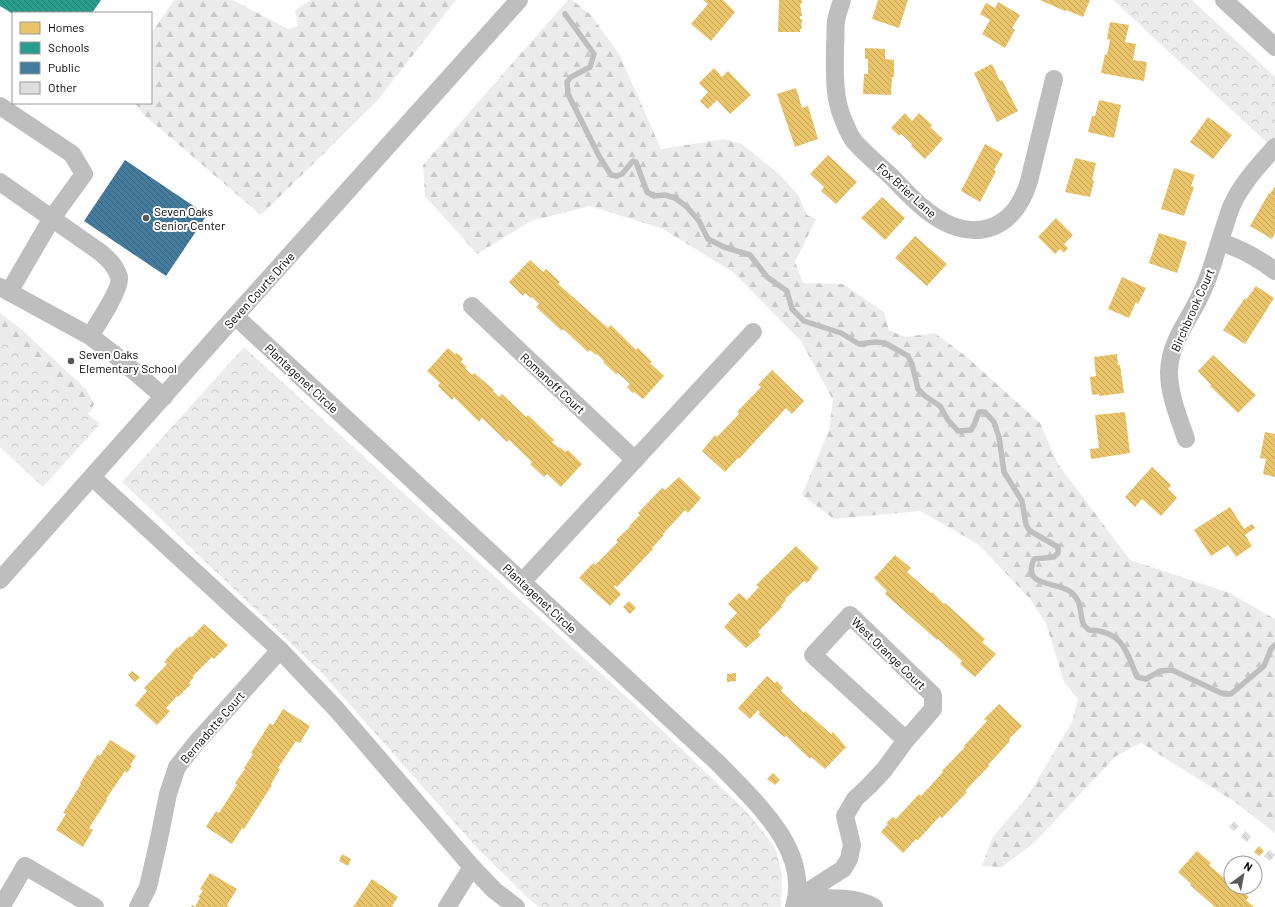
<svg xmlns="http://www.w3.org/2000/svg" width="1275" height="907" viewBox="0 0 1275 907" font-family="Barlow,sans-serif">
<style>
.forest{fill:url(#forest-firs)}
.park{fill:url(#park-crowns)}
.homes{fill:url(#homes-back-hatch)}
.schools{fill:url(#schools-back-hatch)}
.public{fill:url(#public-back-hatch)}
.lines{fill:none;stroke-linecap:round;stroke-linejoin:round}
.stream{stroke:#bfbfbf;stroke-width:5.5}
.building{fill:url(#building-back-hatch)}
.minor{stroke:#bebebe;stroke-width:18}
.poi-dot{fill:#595959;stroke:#fff;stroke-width:1.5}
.labels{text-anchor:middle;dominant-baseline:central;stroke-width:4;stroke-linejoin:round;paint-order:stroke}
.street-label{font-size:12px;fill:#000;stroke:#fff}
.poi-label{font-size:12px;fill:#000;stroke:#fff;text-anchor:start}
</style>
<defs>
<pattern id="forest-firs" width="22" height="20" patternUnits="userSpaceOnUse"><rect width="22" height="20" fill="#ececec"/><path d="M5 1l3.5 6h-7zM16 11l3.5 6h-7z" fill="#c9c9c9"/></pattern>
<pattern id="park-crowns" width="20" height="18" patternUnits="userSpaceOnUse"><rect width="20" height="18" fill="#ececec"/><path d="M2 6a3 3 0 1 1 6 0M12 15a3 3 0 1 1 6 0" fill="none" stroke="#c9c9c9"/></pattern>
<pattern id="homes-back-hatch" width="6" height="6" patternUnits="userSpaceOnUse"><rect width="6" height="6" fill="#e9c46a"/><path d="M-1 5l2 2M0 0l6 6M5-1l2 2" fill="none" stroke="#c6a75a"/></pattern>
<pattern id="schools-back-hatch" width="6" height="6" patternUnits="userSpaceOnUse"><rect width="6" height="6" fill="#2a9d8f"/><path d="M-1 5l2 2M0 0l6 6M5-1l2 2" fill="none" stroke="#227e72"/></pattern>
<pattern id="public-back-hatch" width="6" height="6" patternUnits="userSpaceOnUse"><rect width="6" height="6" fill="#457b9d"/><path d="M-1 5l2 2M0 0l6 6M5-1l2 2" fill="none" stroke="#37627e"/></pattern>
<pattern id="building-back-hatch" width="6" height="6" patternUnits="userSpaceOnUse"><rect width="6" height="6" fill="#dfdfdf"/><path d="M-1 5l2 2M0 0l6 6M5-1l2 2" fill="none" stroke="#bebebe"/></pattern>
</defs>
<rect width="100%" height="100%" fill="#fff"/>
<g class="forest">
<path d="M174,0H233L288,29L298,26L295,10L311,0H456L377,101L261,215L144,115L135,103H151V34Z"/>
<path d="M568,0H572L591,15L619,54L661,149L724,139L742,144L779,174L798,195L807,215L816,219L795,262L803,283L843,284L884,312L889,330L905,337L935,333L968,358L1040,423L1058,464L1130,560L1230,593L1275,619V833L1235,802L1141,743L1116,756L1035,842L1002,867L982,866L992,838L1027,797L1072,722L1078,699L1064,682L1046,623L1030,599L978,544L920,511L834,519L802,495L829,430L833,400L801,341L733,272L663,229L590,206L531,221L477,254L425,196L423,165Z"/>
<path d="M0,313L20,328L86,389L94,404L90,413H77L0,346Z"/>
</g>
<g class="park">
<path d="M1113,0H1192L1275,77V150Z"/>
<path d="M0,337L100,424L43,487L0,447Z"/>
<path d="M244,347L644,713L747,812L775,847L782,874L781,907H539L528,898L477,848L320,671L122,482Z"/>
</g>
<g class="homes">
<path d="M703,0H723L735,12L711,41L691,24L708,4Z"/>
<path d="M779,0H802V3L800,4L802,16H800V19H802V23H801L802,29H800V32H778Z"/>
<path d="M878,0H908L899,28L872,19Z"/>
<path d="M1040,0H1090L1083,17L1066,10L1065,11Z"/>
<path d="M998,2L1020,15L1012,28L1015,30L1005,48L982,34L990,20L980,14L986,3L995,8Z"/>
<path d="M1110,22L1129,25L1125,42L1136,44L1133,60L1147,62L1144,81L1101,73L1105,54L1107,55L1110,40L1107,39Z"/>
<path d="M865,48L885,49V59L894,60V77H892L891,95L863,94L864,74H868V59H865Z"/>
<path d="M992,64L1000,81L1002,80L1018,111L997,122L974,73Z"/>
<path d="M714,68L722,77L728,71L751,95L730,114L717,100L708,109L700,101L708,92L699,83Z"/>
<path d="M796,88L802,108L808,106L818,139L795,147L777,94Z"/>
<path d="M1099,100L1121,105L1114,138L1088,132L1092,116H1095Z"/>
<path d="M905,113L912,121L919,113L932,125L930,127L943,139L925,159L911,146L912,144L901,134L899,136L891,128Z"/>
<path d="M1208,117L1232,135L1213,159L1190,142Z"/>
<path d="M985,144L1003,154L994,170L996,171L980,202L961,191Z"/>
<path d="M828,155L857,182L836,204L821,191L824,187L810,174Z"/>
<path d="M1075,158L1096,163L1092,180L1094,181L1090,197L1065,192Z"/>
<path d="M1174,168L1195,175L1191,186L1194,187L1184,216L1161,209Z"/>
<path d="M1275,186V233L1272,239L1250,226L1269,193L1270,194Z"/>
<path d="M882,197L905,218L885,240L861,218Z"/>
<path d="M1056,218L1073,235L1064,244L1068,248L1064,253L1060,249L1055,254L1038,237Z"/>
<path d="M1159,233L1187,242L1177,273L1149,263Z"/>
<path d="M915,236L947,264L927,286L895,258Z"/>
<path d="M530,260L543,272L546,269L560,282L558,284L608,328L611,325L636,350L638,348L652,362L650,363L664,376L643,399L634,392L633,393L627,387L630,384L618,373L616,374L603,362L604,361L597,354L596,355L590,350L588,352L563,329L562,331L536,307L539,304L532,297L531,298L525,293L523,296L509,282Z"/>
<path d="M1122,277L1146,288L1138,304L1136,302L1129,318L1108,309Z"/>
<path d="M1256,286L1274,298L1245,344L1223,330L1245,298L1246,300Z"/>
<path d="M448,348L455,354L457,353L463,359L461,362L467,367L465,368L472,375L474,373L494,390L493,391L499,397L502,394L526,417L528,415L554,440L552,442L559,448L560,447L565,452L568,450L582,464L561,487L547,474L544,477L530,464L532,462L509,440L507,442L482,418L479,422L454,397L452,400L438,386L440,383L427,371Z"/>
<path d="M1117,354L1118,365H1120L1124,393L1099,396V394L1092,395L1090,377L1096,376L1094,357Z"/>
<path d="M1213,355L1256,395L1238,413L1210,386L1211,385L1198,371Z"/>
<path d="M772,370L804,401L792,414L786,408L739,459L738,458L725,472L702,451L715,435L717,437L739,414L737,412L761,387L758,385Z"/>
<path d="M1125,412L1130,453L1091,459L1090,449L1099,448L1095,415Z"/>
<path d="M1265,432L1275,434V477L1263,474L1266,459L1260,458Z"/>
<path d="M1152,467L1171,485L1168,489L1177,498L1161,516L1142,499L1135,507L1125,497Z"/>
<path d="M679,477L701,498L688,513L685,510L663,534L664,535L652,548L653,549L617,587L615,585L614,587L621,594L610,606L579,578L593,563L595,565L618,542L616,540L630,527L629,526L640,515L638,513L662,488L665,490Z"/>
<path d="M1230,507L1244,529L1252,524L1255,528L1245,535L1252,546L1236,557L1228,545L1211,556L1194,530Z"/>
<path d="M796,546L819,568L811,577L812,578L807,583L804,581L785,599L786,600L781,606L782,607L758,632L761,635L746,648L724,627L737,613L728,604L739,593L747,600L759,587L756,585Z"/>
<path d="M895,555L911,568L907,572L931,593L932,592L944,604L945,603L985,639L982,642L996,654L975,677L960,664L962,661L938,639L937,640L885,594L887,591L874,578Z"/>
<path d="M629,601L636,608L630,614L623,607Z"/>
<path d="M204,624L228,645L214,659L212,657L193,676L194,677L189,683L191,684L178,697L177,696L166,708L170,711L157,725L135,705L147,691L144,688L167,664L164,662L177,647L178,648L190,636L192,637Z"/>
<path d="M132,671L140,677L135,682L128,675Z"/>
<path d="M736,673V681L727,682V674Z"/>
<path d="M767,676L775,683L777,681L783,688L781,691L804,713L805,711L831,734L833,732L846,747L825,769L811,757L810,759L786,736L784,737L758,714L760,712L758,710L750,719L738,708Z"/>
<path d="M999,704L1022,726L1009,739L1010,741L988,765L989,766L965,791L967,792L942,818L940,816L918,840L916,839L903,853L881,832L888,824L886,823L893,817L896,819L919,794L921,796L943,772L942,771L965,747L964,746L987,721L984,719Z"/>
<path d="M283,709L310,726L300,743L296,741L278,768L280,769L271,784L272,785L244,829L242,828L232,844L206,827L216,811L219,813L237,785L235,783L245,769L244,768L253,754L251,753L270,723L273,725Z"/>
<path d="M110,740L136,756L130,765L132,766L127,773L125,771L106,799L107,800L89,828L93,830L83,847L56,830L66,814L63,813L81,784L80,783L98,754L100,756Z"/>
<path d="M773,773L780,780L775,785L767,779Z"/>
<path d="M1259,846L1264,851L1259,856L1254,852Z"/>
<path d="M1197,851L1211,863L1209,865L1225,879L1229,874L1231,875V887H1237L1249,897L1246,900L1254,907H1215L1190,885L1191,884L1178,872Z"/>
<path d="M342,854L351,859L348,866L339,861Z"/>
<path d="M210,873L237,889L227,905L229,907H191L192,905L195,907L200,898L198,897L203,891L200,889Z"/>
<path d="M372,879L398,897L392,906L394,907H353Z"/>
</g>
<path class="schools" d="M0,0H101L92,13L86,12L85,13L13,14L0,6Z"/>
<path class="public" d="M125,160L207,215L166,276L84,221Z"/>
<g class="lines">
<path class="stream" d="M565,14L594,54L590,67L571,77L567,82L568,94L599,156L611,175L617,176L622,174L633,161L636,162L647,192L654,196L665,195L675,198L687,207L699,221L708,239L724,247L750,255L767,277L787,291L792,309L804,321L841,333L859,344L875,342L885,343L908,356L912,364L918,389L925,396L940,406L948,420L958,431L971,430L974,425L979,412H985L994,422L999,437L1004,472L1022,501L1026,525L1030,531L1058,547V553L1054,557L1034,559C1021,588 1057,581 1071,592C1083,603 1079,611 1083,623C1084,626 1087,628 1089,630C1123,631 1126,651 1137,677L1146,679L1160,671L1172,670L1221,693L1231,694L1264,666L1271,649L1275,645"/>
</g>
<g class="building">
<path d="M1234,821L1239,826L1234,831L1229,827Z"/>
<path d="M1245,831L1251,837L1247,842L1241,837Z"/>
<path d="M1269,850L1275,855L1270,861L1264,856Z"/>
</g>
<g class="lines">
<g class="minor">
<path d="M842,0C840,7 837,14 836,21C835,28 836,37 835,45C835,70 833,96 843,119C846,126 849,135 854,141C865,154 879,165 891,176C902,188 913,200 926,210C968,244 1013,235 1029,181L1054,79"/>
<path d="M1224,0L1275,47"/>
<path d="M0,106L72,154L84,174L52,218L9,292"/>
<path d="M0,182L100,252C108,259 116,266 119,277C122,287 97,325 90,336"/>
<path d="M1220,242C1240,248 1258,258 1275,271"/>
<path d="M0,287L90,336L115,355L164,397"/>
<path d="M472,306L635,460"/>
<path d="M235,316L718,763C753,800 812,850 794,907"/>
<path d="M1186,439C1179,418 1169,395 1169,372C1170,340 1189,321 1201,294C1211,274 1216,252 1223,231C1226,223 1228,214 1232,205C1242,183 1259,165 1275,147"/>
<path d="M92,477L280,650L337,710L472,867L494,890L516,907"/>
<path d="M0,580L235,316L519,0"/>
<path d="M522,582L753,332"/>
<path d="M796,899L843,869L849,859L852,845L845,816L855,799L869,786L884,770L906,740L933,709V695L850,615L813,655L906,740"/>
<path d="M796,899C822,899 851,894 874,907"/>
<path d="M1,907L25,866L95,907"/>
<path d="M138,907L148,887L159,839L168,794L177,767L196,743L280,650"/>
<path d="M447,907L472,867"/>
</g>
</g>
<g class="poi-dot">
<circle cx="146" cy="218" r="4"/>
<circle cx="71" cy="361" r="4"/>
</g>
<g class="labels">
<g class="street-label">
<text transform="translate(907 190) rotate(42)">Fox Brier Lane</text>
<text transform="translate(259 290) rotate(-48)">Seven Courts Drive</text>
<text transform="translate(1192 310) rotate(-66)">Birchbrook Court</text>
<text transform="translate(302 378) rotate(43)">Plantagenet Circle</text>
<text transform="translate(553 383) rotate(43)">Romanoff Court</text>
<text transform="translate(540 598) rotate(43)">Plantagenet Circle</text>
<text transform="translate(889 653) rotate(44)">West Orange Court</text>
<text transform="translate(212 727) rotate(-49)">Bernadotte Court</text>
</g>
<g class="poi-label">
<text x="154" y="211">Seven Oaks<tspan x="154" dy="14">Senior Center</tspan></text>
<text x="79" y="354">Seven Oaks<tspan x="79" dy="14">Elementary School</tspan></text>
</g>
</g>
<rect x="12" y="12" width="140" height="92" fill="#ffffff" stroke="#999999"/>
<rect x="20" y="22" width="20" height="12" fill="#e9c46a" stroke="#999999"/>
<text x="48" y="32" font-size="12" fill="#000000">Homes</text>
<rect x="20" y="42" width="20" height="12" fill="#2a9d8f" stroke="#999999"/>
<text x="48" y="52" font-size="12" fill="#000000">Schools</text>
<rect x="20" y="62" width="20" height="12" fill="#457b9d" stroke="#999999"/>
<text x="48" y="72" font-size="12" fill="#000000">Public</text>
<rect x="20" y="82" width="20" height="12" fill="#dfdfdf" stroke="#999999"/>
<text x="48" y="92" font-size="12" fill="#000000">Other</text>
<g transform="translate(1243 875) rotate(32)"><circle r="19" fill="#ffffff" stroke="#999999"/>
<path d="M0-3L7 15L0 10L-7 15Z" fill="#595959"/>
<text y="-6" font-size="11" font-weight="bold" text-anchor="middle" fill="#000000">N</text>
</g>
</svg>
